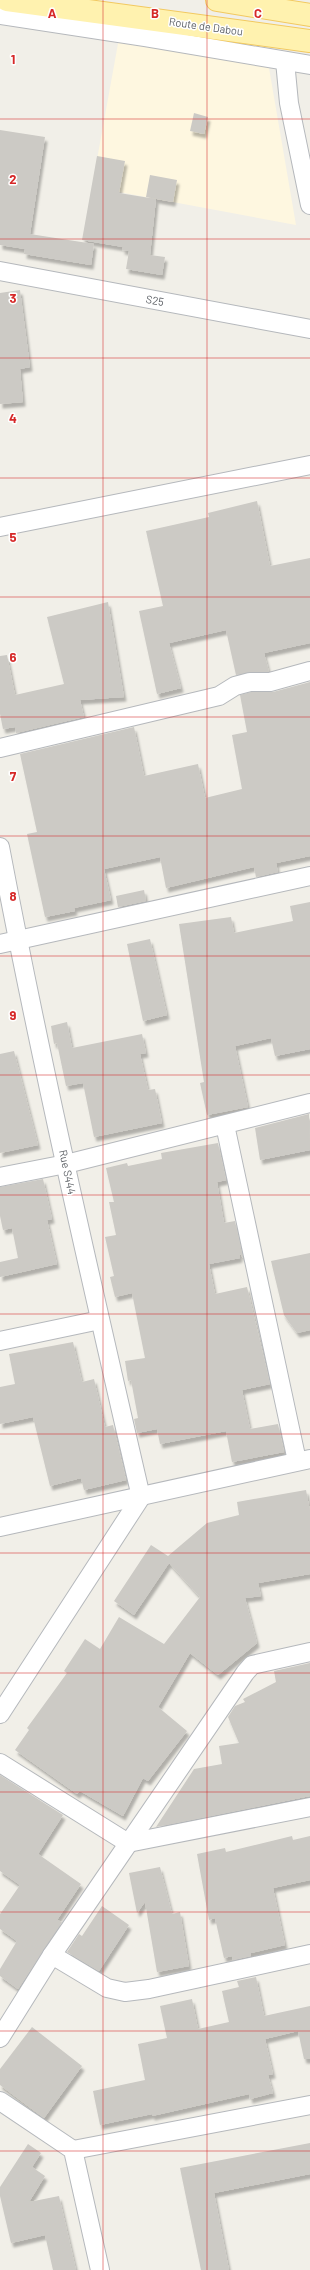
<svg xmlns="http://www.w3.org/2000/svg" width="310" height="2270" viewBox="0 0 310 2270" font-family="Barlow,sans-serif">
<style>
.commercial{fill:#fef7e0}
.building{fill:#cccac5;filter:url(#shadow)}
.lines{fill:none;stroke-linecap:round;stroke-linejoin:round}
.minor-casing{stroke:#b5b8bc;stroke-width:20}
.major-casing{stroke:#f2c960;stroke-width:24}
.minor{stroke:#fff;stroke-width:18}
.major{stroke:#fff2af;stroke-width:22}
.grid{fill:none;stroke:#d62828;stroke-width:1;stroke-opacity:0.55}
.labels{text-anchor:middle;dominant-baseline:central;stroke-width:3;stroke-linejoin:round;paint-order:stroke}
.street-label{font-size:11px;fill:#5f6368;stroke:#fff}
.grid-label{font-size:13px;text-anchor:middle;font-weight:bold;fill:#d62828;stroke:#fff;stroke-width:3;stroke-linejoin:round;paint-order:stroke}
</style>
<defs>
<filter id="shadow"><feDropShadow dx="2.5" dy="4.5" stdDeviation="1" flood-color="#0004"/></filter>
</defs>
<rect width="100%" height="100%" fill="#f1efe8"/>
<path class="commercial" d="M121,27L264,39L296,225L92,187Z"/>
<g class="building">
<path d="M194,113L208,117L204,134L190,131Z"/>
<path d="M0,130L45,137L30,234L94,244L91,265L24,254L25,249L0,245Z"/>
<path d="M97,156L125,161L119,193L156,199L150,255L165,257L162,275L126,269L129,251L122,250L123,247L82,240Z"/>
<path d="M150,175L177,180L173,202L146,197Z"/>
<path d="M20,290L30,367L20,369L23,402L0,404V293Z"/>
<path d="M257,501L270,566L310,558V643L264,653L269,672H250L236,675L226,630L169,643L181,688L157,694L139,611L163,606L146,531L209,517L208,513Z"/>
<path d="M108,602L124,697L80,700L84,717L16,733L15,727L3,729L0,714V656L7,655L15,695L64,684L47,617Z"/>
<path d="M310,682V856L276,863L278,872L256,877L254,867L166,888L160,857L104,869L111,900L74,908L75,911L45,917L27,834L37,832L20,754L134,727L144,776L198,764L205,798L242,789L232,735L247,732L240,695L251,692H273Z"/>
<path d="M144,890L146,901L118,907L116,896Z"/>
<path d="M310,902V1049L275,1056L271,1038L235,1046L248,1107L207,1115L200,1083L204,1082L179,924L231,917L234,933L293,921L290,906Z"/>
<path d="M150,939L167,1015L143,1021L127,944Z"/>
<path d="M67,1022L72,1048L142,1034L146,1053L140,1054L148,1090L155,1089L162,1123L94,1137L83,1083L66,1086L57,1043L54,1044L51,1026Z"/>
<path d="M14,1051L38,1145L0,1153V1054Z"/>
<path d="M309,1114L310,1150L260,1160L255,1128Z"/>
<path d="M218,1143L226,1180L217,1182L224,1223L235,1221L243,1258L239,1252L240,1258L209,1264L215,1294L247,1287L270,1384L242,1390L250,1429L278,1424L284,1452L232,1462L226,1431L160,1444L157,1429L137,1433L134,1419L138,1418L131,1380L128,1381L125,1361L145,1358L132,1293L115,1297L110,1277L114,1276L105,1237L116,1235L109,1202H114L106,1168L127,1163L128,1166L162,1159L161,1153Z"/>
<path d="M43,1179L52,1219L47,1220L57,1264L0,1277V1262L18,1258L12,1228L3,1230L0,1216V1187Z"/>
<path d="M310,1253V1330L297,1333L284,1315L271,1261Z"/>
<path d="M73,1342L82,1382L94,1379L105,1427L113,1425L126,1480L84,1490L81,1478L50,1486L33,1417L0,1424V1387L15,1384L9,1354Z"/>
<path d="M306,1490L310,1511V1574L258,1583L261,1596L245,1598L257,1643L218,1675L190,1653L158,1707L187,1731L148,1781L143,1778L123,1816L80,1791L77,1794L15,1750L29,1730L27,1728L67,1673L64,1671L85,1639L100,1649L119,1617L164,1644L200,1597L169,1563L134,1615L114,1601L151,1545L168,1556L207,1523L239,1515L237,1502Z"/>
<path d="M310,1663V1796L156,1827L194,1769L222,1764L219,1746L239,1743L228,1717L235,1706L245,1702L243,1699L276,1682L274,1671Z"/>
<path d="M0,1775L63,1815L38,1854L81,1884L57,1920L62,1922L18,1989L0,1976V1969L17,1941L0,1929V1914L20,1885L0,1871Z"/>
<path d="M292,1836L293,1840L310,1836V1880L273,1888L285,1945L251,1953V1956L233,1960L232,1956L224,1958L215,1918L209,1920L197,1854L225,1848L226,1852Z"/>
<path d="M160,1867L172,1914L180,1912L189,1966L157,1972L145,1902L137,1913L129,1873Z"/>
<path d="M102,1906L129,1925L99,1971L67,1952L79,1934L82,1936Z"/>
<path d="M256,1977L264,2016L310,2006V2059H304L298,2031L265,2039L273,2074L268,2075L273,2093L250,2099L249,2094L152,2116V2114L100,2125L93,2091L145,2080L138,2044L167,2038L160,2006L192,1999L198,2029L229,2022L222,1991L239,1987L237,1981Z"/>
<path d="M32,2027L82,2066L44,2118L0,2085V2069Z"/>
<path d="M310,2143V2174L214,2193L229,2270H201L180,2168Z"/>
<path d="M28,2144L41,2153L32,2167L45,2176L29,2202L59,2196L76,2270H53L45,2235L11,2243L0,2196V2187Z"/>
</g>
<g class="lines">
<g class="minor-casing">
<g id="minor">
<path d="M0,15L145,37L310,65"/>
<path d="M285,61L289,103L310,205"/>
<path d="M0,271L310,329"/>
<path d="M0,527L310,465"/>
<path d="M0,748L219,696L235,686L250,682H270L310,671"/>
<path d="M0,847C41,1064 91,1281 141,1497L0,1714"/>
<path d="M0,944L310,876"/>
<path d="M225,1125L297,1461"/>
<path d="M0,1177L66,1164L310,1103"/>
<path d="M0,1341L100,1320"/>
<path d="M0,1527L310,1459"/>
<path d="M0,1763L128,1843L310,1807"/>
<path d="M52,1955L107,1988L125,1992L149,1989L310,1954"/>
<path d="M0,2038L52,1955L245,1673L252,1665L310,1652"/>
<path d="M0,2101L73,2150L100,2270"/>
<path d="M73,2150L310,2105"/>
</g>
</g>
<g class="major-casing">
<g id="major">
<path d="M7,0L310,41"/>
<path d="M217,0L310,15"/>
</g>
</g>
<use href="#minor" class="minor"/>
<use href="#major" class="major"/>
</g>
<path class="grid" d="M103,0V2270M207,0V2270M0,119H310M0,239H310M0,358H310M0,478H310M0,597H310M0,717H310M0,836H310M0,956H310M0,1075H310M0,1195H310M0,1314H310M0,1434H310M0,1553H310M0,1673H310M0,1792H310M0,1912H310M0,2031H310M0,2151H310"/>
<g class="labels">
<g class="street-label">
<text transform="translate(206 26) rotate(8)">Route de Dabou</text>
<text transform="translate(155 300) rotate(11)">S25</text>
<text transform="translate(68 1172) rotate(78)">Rue S444</text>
</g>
</g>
<g class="grid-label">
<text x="52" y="18">A</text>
<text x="155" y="18">B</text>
<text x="258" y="18">C</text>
<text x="13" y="64">1</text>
<text x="13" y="184">2</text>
<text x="13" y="303">3</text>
<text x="13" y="423">4</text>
<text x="13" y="542">5</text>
<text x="13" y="662">6</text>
<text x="13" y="781">7</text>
<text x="13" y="901">8</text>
<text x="13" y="1020">9</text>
</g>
</svg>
